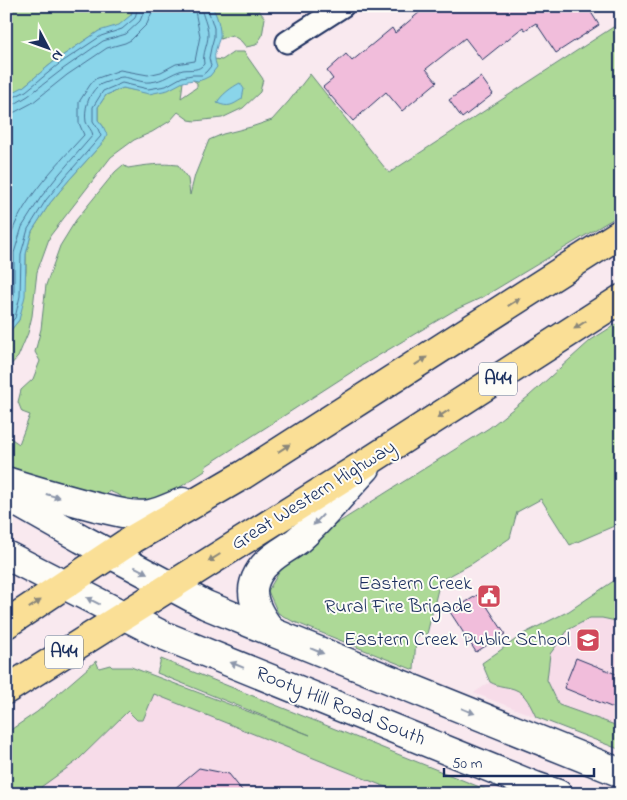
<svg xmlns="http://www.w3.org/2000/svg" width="627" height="800" viewBox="0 0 627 800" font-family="'Indie Flower',sans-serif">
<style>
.built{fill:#f7dce9}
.green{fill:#add997;stroke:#64847a}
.water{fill:#8ad5ea;stroke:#5e93b2}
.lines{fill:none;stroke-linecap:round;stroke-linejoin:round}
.shore{stroke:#477196;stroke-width:1}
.building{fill:#f1bddb;stroke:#1b2f5e}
.minor-casing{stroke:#1b2f5e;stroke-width:25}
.secondary-casing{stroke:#1b2f5e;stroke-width:31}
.trunk-casing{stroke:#1b2f5e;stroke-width:31}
.minor{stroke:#fdfcf7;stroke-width:21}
.secondary{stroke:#fdfcf7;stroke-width:28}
.trunk{stroke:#fadf96;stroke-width:28}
.oneway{fill:#8a877a}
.oneway2{fill:#8c96aa}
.labels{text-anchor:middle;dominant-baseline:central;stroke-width:4;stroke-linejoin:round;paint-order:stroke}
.shield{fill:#fdfcf7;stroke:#5f6c8c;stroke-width:1}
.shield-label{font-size:19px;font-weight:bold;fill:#1b2f5e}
.street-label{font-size:20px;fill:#1b2f5e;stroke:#fdfcf7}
.poi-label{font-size:20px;fill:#1b2f5e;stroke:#fdfcf7;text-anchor:end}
</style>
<rect width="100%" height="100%" fill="#f9e9ef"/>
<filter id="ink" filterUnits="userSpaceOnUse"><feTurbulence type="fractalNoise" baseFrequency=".02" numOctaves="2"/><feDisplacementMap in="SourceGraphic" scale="10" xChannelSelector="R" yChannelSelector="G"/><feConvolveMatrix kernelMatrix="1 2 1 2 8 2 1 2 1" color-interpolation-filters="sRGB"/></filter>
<g filter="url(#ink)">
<g class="built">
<path d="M621,597V750L474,693L490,682Z"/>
<path d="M122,667L443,794H45L20,762Z"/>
</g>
<g class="green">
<path d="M6,6H134L131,14L188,73L183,82L181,98L197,87V83L193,80L198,81L214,59L222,60L234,52H244L263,79L260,92L243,108L222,118L195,121L189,120L178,112L170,121L152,132L134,140L111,157L50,236L37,272L32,316L28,333L18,357L6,370V336L19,320L26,272V254L32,231L50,203L69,180L105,140L103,126L98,120V107L106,95L123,88L148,93L99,31L56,60L23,87L6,131Z"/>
<path d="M211,6H255L265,18L262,36L256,45L246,47L241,41L232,35L220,39C219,28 218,15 211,6Z"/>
<path d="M621,22V214L483,297L455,310L361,366L206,466L205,471L174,491L155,500L118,504L121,496L109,491L103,501L6,472V435L19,444L30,415L22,412L18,402L21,390L33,379L40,361L35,352L41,329L46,285L60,246L76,220L115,172L123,165L128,168C146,165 161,163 178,165L188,179L190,195L195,175L209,140L223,134L251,127L272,120L289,101L310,74L389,173Z"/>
<path d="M621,321V523L570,545L541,499L517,512L510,538L473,563L440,581L427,634L416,636L414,670L292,621L278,613L268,591L278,574L277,561L489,428L529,396L591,340Z"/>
<path d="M621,576V616L616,621L602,618H590L568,630L550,654L547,680L559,705L615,725L621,723V750L536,717C531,707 526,693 514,689C505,686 499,687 490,682L482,663L525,633L569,611Z"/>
<path d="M161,659L497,794H403L154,694L143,720H137L128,711L77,761L41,787L46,794H16L14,792L6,776V733L37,712L96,661L99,668L110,665L112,667H131L310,735L157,673Z"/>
</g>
<g class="water">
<path d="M134,6H211C217,13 221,29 220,38C219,39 217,45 217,46C214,54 214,59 217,67L210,76L204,79L198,81L193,80L183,82L168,90L149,94L123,88L106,95L98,107V120L103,126L107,135L105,140L69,180L50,203L32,231L26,254L25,296L19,320L6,336V96L23,87L56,60L99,31L119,25L131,15Z"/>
<path d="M240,83L244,89L242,99C232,105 229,108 217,103C221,95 232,87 240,83Z"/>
</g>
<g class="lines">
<g class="shore">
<path d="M6,100L10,99L26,91L59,64L101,36L122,29L135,18L138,6"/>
<path d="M6,106L13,105L28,96L63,69L103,41L126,34L140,21L144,11L145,6"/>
<path d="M6,114L15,112L32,103L67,75L107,48L125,43L131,40L147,24L152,12V6"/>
<path d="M6,294C7,280 5,266 7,252C12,209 56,166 84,135L79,123V102L90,85L95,79L120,70L148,75L161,72L176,64L195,61L200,36L194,6"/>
<path d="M6,319L9,315L14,295V253L22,227L41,197L60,173L93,135C92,130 88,127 86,122C84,109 88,95 98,86C102,83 108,82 112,80C116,79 119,77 123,77C132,78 141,83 150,82C164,81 171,73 183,70C191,69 199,71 204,64C202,53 208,45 208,35C208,25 202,16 201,6"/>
<path d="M6,328L15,318L20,296L21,254L28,229L46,200L65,177L101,136L98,129L93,121V107L103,91L122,83L148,89L166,86L182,77L192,75H202L206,72L211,66L209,58L211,48L214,37V28L207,6"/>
</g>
</g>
<g class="building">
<path d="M427,6H587L599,25L556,53L536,23L525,30L523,27L482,60L465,38L426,69L437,82L402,111L386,92L353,121L323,87L333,79L327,71L346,54L352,61L392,28L395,33Z"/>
<path d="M481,77L493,94L462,118L449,100Z"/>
<path d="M479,594L505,634L476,652L450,612Z"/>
<path d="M576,658L621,676V711L564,688Z"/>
<path d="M199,768L229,774L245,794H168Z"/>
</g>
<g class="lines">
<g class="minor-casing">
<path id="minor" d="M287,42L343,6"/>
</g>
<g class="secondary-casing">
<g id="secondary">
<path d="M6,481C36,491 66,499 96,507C113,511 133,517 150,514C161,512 172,506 183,502"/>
<path d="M6,496L82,539L206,605L272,632L621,773"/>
<path d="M6,555L160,634L535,786L558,794"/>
<path d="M272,632C263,620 253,606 253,591C253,580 261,567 269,561C277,553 288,548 297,541C323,519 343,492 366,468"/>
</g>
</g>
<g class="trunk-casing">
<g id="trunk">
<path d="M6,624L133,539L243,475L621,233"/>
<path d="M6,690L374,458L621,299"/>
</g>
</g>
<use href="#minor" class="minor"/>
<use href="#secondary" class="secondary"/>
<use href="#trunk" class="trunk"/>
</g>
<defs><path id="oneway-solid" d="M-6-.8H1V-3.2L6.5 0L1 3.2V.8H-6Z" transform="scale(1.25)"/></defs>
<g class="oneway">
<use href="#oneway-solid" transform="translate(514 302) rotate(-33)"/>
<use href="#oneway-solid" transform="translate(580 325) rotate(147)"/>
<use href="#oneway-solid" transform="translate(421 361) rotate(-33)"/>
<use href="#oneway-solid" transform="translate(443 414) rotate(147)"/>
<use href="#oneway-solid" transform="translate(284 448) rotate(-33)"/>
<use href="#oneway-solid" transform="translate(214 558) rotate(148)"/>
<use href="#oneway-solid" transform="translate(35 604) rotate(-34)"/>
</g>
<g class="oneway2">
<use href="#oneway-solid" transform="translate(53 496) rotate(16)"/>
<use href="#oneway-solid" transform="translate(318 520) rotate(133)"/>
<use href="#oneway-solid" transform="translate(141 570) rotate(27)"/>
<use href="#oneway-solid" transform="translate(93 601) rotate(-153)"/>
<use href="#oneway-solid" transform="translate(317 651) rotate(22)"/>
<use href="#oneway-solid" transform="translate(237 665) rotate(-158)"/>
<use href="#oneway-solid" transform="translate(468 711) rotate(22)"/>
</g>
</g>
<defs>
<g id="civic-square" transform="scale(1.25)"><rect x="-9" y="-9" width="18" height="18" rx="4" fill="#d1495b" stroke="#fdfcf7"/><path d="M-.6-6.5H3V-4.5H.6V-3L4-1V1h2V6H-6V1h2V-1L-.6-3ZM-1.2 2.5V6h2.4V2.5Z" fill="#fff"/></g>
<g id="school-square" transform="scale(1.25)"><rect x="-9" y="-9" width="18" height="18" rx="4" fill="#d1495b" stroke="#fdfcf7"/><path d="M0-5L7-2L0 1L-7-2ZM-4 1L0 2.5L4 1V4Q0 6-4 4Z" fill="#fff"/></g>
</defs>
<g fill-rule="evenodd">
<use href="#civic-square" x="489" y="596"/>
<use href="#school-square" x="588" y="640"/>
</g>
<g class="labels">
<g class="shield">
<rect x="479" y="362.5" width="38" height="33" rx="4"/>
<rect x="45" y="635.5" width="38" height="33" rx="4"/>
</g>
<g class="shield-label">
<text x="498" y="379">A44</text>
<text x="64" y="652">A44</text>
</g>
<g class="street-label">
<text transform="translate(314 496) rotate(-32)">Great Western Highway</text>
<text transform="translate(340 707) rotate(22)">Rooty Hill Road South</text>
</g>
<g class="poi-label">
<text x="472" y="584">Eastern Creek<tspan x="472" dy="23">Rural Fire Brigade</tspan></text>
<text x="570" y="640">Eastern Creek Public School</text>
</g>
</g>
<rect width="627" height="800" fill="none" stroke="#fdfcf7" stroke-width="25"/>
<rect x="12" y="12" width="602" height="775" fill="none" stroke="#1b2f5e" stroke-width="2" filter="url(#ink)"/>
<g transform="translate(48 48) rotate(131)" stroke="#fdfcf7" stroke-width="4" paint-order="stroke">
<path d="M0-4L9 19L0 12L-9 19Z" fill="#1b2f5e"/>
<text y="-8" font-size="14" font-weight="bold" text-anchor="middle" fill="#1b2f5e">N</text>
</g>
<path d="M444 768v8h150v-8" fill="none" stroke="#1b2f5e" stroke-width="2.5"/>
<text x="452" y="768" font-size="15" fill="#1b2f5e" stroke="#fdfcf7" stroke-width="4" paint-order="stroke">50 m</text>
</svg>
